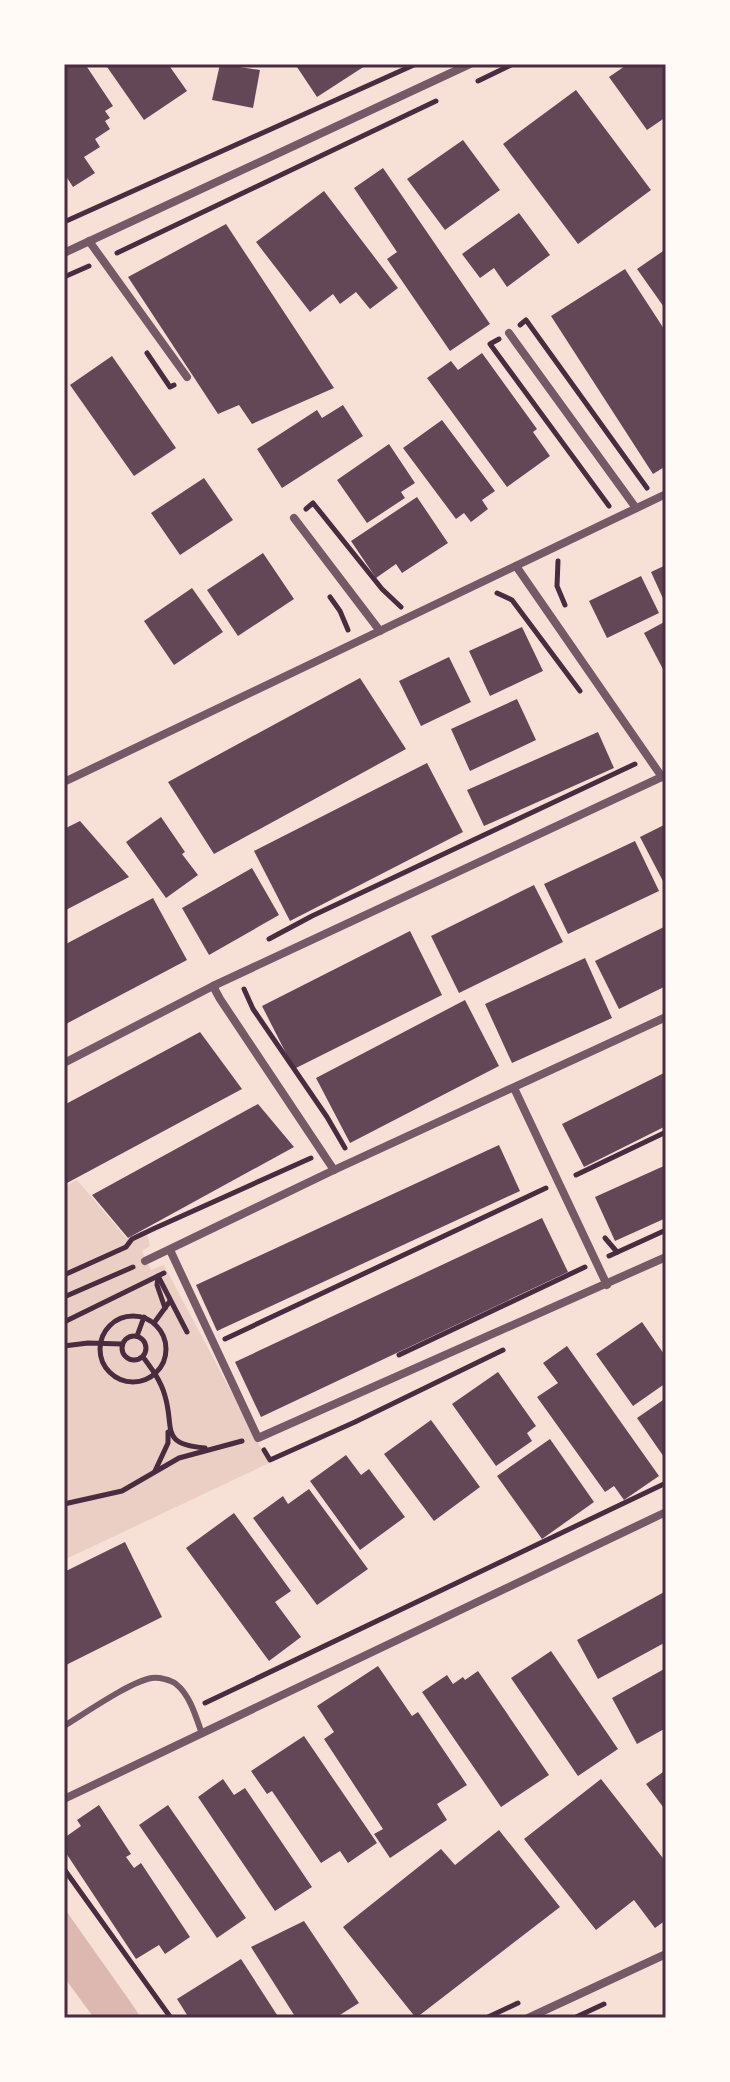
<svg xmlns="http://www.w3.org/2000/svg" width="730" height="2082" viewBox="0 0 730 2082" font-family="Quicksand,sans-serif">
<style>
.green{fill:#ebcfc5}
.water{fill:#dcb8b0}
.building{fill:#644757}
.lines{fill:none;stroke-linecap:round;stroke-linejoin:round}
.path{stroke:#4a2c40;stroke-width:5}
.service{stroke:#755966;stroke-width:6}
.minor{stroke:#755966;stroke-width:8}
.neatline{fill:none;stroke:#4a2c40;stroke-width:3}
</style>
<rect width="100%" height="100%" fill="#f7e1d7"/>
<path class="green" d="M77,1180L127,1239L147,1234L150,1246L142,1251L151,1270L164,1265L166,1269L269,1463L64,1560V1182L67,1185Z"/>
<path class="water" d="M64,1908L134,2007L141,2018H94L64,1977Z"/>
<g class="building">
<path d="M64,64H85L113,106L105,111L110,118L105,121L110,129L95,139L100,147L84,157L95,173L73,187L64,173Z"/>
<path d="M105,64H168L187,91L144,120Z"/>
<path d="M220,64L260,70L253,108L212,100Z"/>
<path d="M295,64H368L317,97Z"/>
<path d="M628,64H666V117L647,130L609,77Z"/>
<path d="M576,90L651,190L578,244L503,144Z"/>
<path d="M463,140L500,190L445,230L407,179Z"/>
<path d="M383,168L490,324L450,351L387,259L397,252L354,188Z"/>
<path d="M324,191L398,288L370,309L356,292L340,304L333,294L310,312L256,242Z"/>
<path d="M519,213L550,255L507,287L494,268L480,278L462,254Z"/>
<path d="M226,224L334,388L252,424L239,405L218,414L128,277Z"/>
<path d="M666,249V310L637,269Z"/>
<path d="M625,269L666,332V466L653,474L551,316Z"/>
<path d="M482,353L537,429L533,432L550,456L507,487L427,378L451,361L458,370Z"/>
<path d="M112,356L176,448L134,476L70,385Z"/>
<path d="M343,405L363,436L282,488L257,449L317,410L322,418Z"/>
<path d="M442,420L495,491L482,500L488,509L471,522L464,513L456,519L403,448Z"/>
<path d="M389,444L415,483L401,492L405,498L367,523L337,480Z"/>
<path d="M204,478L233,520L180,555L151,513Z"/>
<path d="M417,497L448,543L402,573L396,564L376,578L351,541Z"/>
<path d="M263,553L294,599L238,636L207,590Z"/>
<path d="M666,565V605L651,572Z"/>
<path d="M641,576L659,613L607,638L589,601Z"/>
<path d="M192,588L223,632L174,665L144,621Z"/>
<path d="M666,621V675L644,633Z"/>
<path d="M522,627L543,671L490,696L469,651Z"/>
<path d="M449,657L471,702L421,726L399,681Z"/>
<path d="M360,678L406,749L214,854L168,782Z"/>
<path d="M517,699L536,740L470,771L451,729Z"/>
<path d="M598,732L614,768L484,826L467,790Z"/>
<path d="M427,763L463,832L290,921L254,851Z"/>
<path d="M161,817L185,852L182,854L198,875L166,898L126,842Z"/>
<path d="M80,821L129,877L64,911V829Z"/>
<path d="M666,824V887L640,837Z"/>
<path d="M635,841L659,891L568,934L544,884Z"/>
<path d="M252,868L279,915L209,955L182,908Z"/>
<path d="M534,885L563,942L459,993L431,936Z"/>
<path d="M153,898L187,960L64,1025V945Z"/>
<path d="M666,926V986L619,1009L595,961Z"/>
<path d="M410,931L442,995L294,1069L262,1006Z"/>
<path d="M585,958L612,1018L512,1063L485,1004Z"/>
<path d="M465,1000L499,1066L350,1143L316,1078Z"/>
<path d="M200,1032L242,1089L67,1183L64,1178V1105Z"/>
<path d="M666,1072V1126L584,1167L562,1124Z"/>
<path d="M258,1104L294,1147L128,1238L92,1195Z"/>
<path d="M499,1145L520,1191L217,1331L196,1285Z"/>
<path d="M666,1165V1218L615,1241L595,1197Z"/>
<path d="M542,1218L568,1272L261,1417L235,1362Z"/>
<path d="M642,1322L666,1357V1383L633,1406L596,1354Z"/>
<path d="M567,1346L659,1476L624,1500L614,1486L605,1492L537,1397L558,1383L543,1363Z"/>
<path d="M498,1372L536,1426L527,1433L532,1441L496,1466L452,1404Z"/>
<path d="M666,1398V1460L637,1418Z"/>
<path d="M431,1420L480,1487L434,1521L384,1454Z"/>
<path d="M550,1439L594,1502L542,1539L497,1476Z"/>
<path d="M346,1455L361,1475L369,1469L405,1517L360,1550L310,1481Z"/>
<path d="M309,1489L368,1569L317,1605L253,1518L283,1496L288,1504Z"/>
<path d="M234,1513L291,1591L275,1602L301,1637L269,1661L186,1548Z"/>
<path d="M125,1542L162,1617L64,1666V1572Z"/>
<path d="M666,1591V1642L598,1679L577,1640Z"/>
<path d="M551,1651L618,1749L578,1776L511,1678Z"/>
<path d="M378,1666L412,1716L418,1712L467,1785L437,1804L447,1820L390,1858L374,1834L383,1829L324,1739L334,1732L317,1706Z"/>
<path d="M666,1668V1728L637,1744L612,1698Z"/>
<path d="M478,1671L549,1775L501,1807L422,1692L447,1675L453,1684L463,1677L465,1680Z"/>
<path d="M304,1736L377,1843L348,1863L340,1851L321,1863L272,1791L267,1794L251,1771Z"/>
<path d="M666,1770V1811L646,1784Z"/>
<path d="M223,1779L234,1795L245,1788L312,1887L275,1911L198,1797Z"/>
<path d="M601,1779L666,1862V1920L655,1928L634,1900L596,1930L524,1839Z"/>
<path d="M99,1805L131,1854L126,1857L134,1868L141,1863L190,1937L165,1954L159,1945L136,1959L64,1850V1838L81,1826L77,1820Z"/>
<path d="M168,1805L246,1918L217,1938L139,1825Z"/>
<path d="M499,1830L560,1907L416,2018L343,1927L441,1849L455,1865Z"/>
<path d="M304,1921L359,2003L335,2018H296L251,1947Z"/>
<path d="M241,1959L279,2018H189L177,1999Z"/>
</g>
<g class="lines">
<g class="path">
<path d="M478,81L513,64"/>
<path d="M64,222L416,64"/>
<path d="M117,253L436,101"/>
<path d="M64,277L89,266"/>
<path d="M520,325L526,320L647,488"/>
<path d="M499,339L490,344L609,506"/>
<path d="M147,353L170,387L174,385"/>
<path d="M306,509L313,503L382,589L401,607"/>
<path d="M558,561L557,586L565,605"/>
<path d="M497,593L512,600L580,691"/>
<path d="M330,597L340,611L348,630"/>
<path d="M269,939L312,916L635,764"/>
<path d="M244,989L253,1009L327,1117L345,1148"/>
<path d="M576,1175L666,1132"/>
<path d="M605,1238L617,1252"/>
<path d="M609,1256L666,1230"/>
<path d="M64,1275L126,1247L132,1239L153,1229L311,1158"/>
<path d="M158,1276L187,1332"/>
<path d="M158,1277L157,1285L165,1308"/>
<path d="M64,1297L133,1267"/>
<circle cx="133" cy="1349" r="33"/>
<path d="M64,1322L164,1273"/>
<path d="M154,1323L170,1301"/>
<circle cx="134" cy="1348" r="12"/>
<path d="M137,1336L144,1317"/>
<path d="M225,1339L546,1188"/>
<path d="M64,1346L88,1343L122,1344"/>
<path d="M399,1355L585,1267"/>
<path d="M143,1357C152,1369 161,1381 165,1396C175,1429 159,1444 205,1448"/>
<path d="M264,1450L270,1460L355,1422L503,1350"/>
<path d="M155,1471L168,1443V1432"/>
<path d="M64,1504L122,1491L179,1458L242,1441"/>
<path d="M205,1703L666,1483"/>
<path d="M64,1869L171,2018"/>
<path d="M486,2018L518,2003"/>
<path d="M574,2018L604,2004"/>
</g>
<path class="service" d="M64,1726C84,1714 131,1681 152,1678C159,1677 171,1680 176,1684C190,1695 196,1717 202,1734"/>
<g class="minor">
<path d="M89,241L187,377"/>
<path d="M64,253L470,64"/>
<path d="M509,333L636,508"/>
<path d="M294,518L380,631"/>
<path d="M516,566L662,777"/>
<path d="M64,782L666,494"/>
<path d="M213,986L220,999L334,1170"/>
<path d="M64,1063L213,986L666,775"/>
<path d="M514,1088L607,1285"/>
<path d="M170,1250L258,1438L666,1257"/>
<path d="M145,1261L334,1170L666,1017"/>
<path d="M64,1799L666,1512"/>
<path d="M528,2018L666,1954"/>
</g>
</g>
<rect width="730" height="2082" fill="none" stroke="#fffaf5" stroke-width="132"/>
<rect x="66" y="66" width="598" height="1950" class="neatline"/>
</svg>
